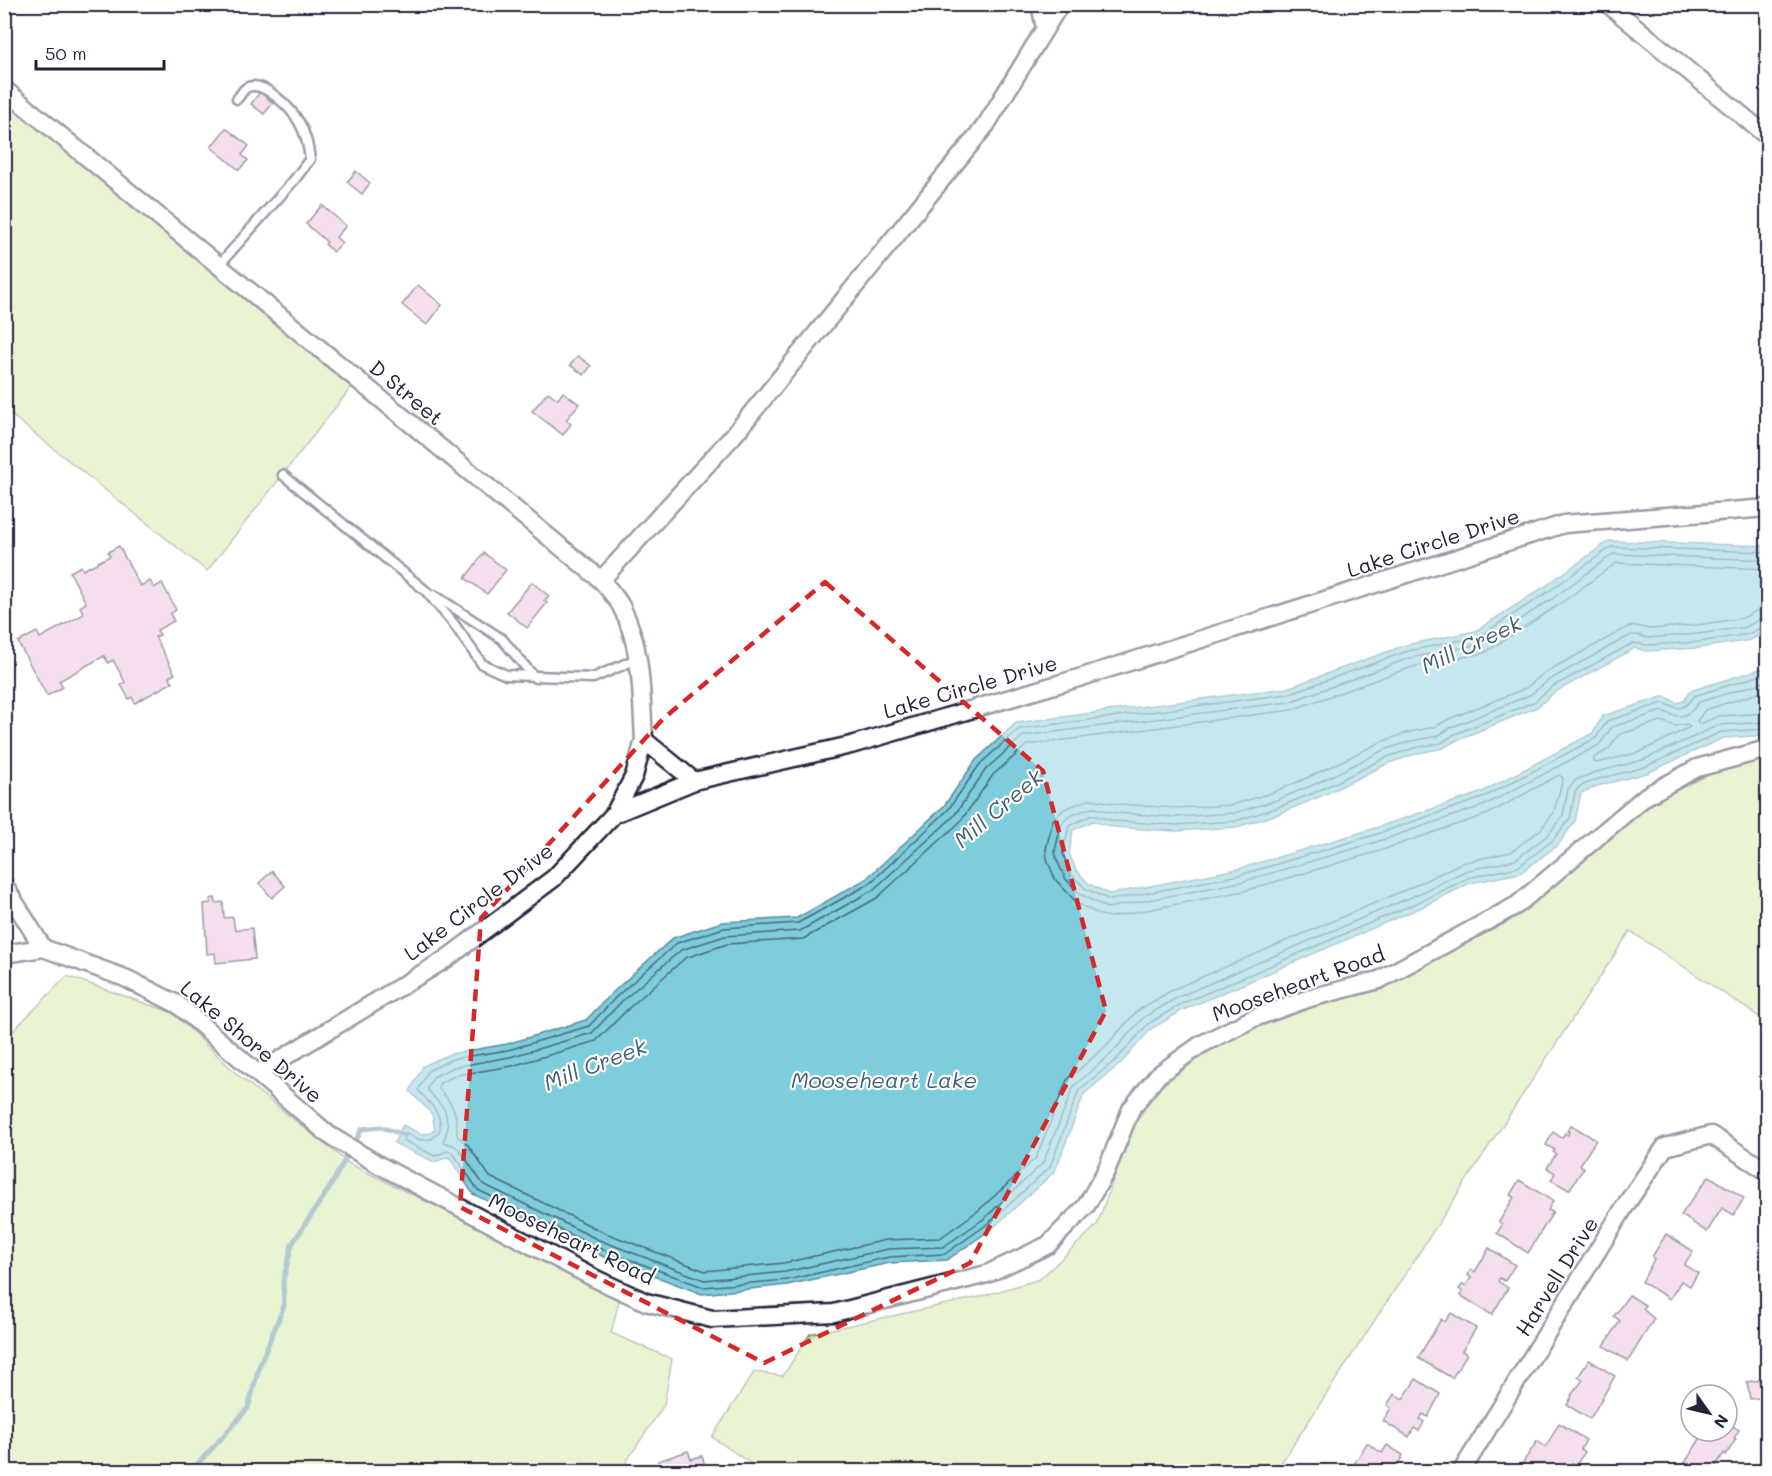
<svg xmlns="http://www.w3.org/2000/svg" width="1772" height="1476" viewBox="0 0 1772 1476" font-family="Mali,sans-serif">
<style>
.green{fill:#cee79e;stroke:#78846c;stroke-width:1.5}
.water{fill:#7ecddc;stroke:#59899c;stroke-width:1.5}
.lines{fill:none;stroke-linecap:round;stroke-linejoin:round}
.shore{stroke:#47667b;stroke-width:1.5}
.stream{stroke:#59899c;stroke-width:5}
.building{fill:#e9b7d7;stroke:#22223b;stroke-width:1.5}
.lane-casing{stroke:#22223b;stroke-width:13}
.street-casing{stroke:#22223b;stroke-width:21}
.lane{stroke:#fff;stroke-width:8}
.street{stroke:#fff;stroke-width:16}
.marked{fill:none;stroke:#d62828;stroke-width:4.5;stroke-dasharray:12 8;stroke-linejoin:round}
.labels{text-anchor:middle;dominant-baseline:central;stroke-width:4.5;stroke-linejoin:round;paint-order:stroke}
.street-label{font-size:21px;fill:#22223b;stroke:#fff}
.water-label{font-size:22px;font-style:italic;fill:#425e73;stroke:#fff}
</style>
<rect width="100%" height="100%" fill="#fff"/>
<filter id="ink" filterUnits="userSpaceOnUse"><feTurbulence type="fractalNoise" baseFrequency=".0167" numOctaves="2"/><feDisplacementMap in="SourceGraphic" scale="12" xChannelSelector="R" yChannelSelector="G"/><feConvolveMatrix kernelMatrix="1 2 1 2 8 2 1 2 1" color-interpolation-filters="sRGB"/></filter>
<g filter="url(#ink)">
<g class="green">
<path d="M5,89L357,380L207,571L5,410Z"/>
<path d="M1767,759V1022L1630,931L1276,1471H762L712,1437L754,1372L783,1376L810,1334L979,1297L1040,1279L1097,1225L1129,1135L1155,1091L1210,1050L1274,1018L1390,980L1508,922L1596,845L1664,796L1736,762Z"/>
<path d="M67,976L173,1013L239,1076L350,1164L620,1297L611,1333L672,1359L664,1405L620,1471H5L4,1040Z"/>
</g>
<path class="water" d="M1609,541L1767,546V630L1751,640L1699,648L1645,651L1635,648L1555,692L1537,707L1457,740L1443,748L1415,754L1389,763L1319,797L1278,814L1237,827L1176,831L1113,827L1093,821L1073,830L1069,853L1076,870L1089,884L1109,894L1238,869L1369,830L1480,793L1593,733L1603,716L1665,696L1676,703L1684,701L1690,691L1767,667V735L1723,738L1647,773L1597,786L1581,793L1575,821L1558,845L1520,873L1470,883L1422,907L1183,1010L1151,1029L1121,1063L1084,1094L1055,1171L993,1228L947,1260L890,1263L787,1285L702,1294L594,1253L473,1194L449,1157L434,1162L394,1143L403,1125L421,1134L431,1133L435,1129L432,1114L410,1091L423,1066L450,1054L507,1044L586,1020L613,992L673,938L722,922L797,918L866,879L944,806L976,760L1016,723L1287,688L1406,645L1476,631L1544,587Z"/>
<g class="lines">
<g class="shore">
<path d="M1768,552L1611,547L1548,592L1478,637L1408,651L1288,694L1019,729L980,764L948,810L869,884L798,923L724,928L677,943L617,996L589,1026L508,1050L452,1059L428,1071L418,1090C429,1103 442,1112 440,1130L432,1139L420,1140L407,1134L403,1140L435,1156L447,1151L453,1153L478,1190L596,1247L703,1287L787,1280L889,1257L945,1254L989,1223L1050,1167L1079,1090L1117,1059L1148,1024L1181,1004L1419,902L1468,878L1518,867L1553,840L1570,818L1575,792L1579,787L1595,780L1645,767L1721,732L1768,729"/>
<path d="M1768,560L1613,554L1552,599L1481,644L1410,658L1289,702L1023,736L986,769L954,816L873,890L800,931L725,936L681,950L622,1001L592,1033L510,1057L454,1067L433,1077L427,1089L445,1110L448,1128L443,1142L453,1145L459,1149L483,1184L599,1240L704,1280L785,1272L888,1249L943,1247L985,1218L1043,1163L1074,1086L1112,1053L1143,1018L1178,997L1416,895L1465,871L1515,860L1548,835L1563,815L1568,789L1576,780L1593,773L1643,760L1719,725L1768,722"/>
<path d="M1768,569L1616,563L1557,606L1484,653L1412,667L1291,710L1027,745L993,775L960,822L877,898L803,939L727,944L685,958L629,1008L596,1041L512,1066L457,1075L440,1083L438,1088C453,1104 458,1113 457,1136L468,1145L490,1177L603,1232L705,1271L784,1263L886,1240L940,1238L979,1210L1036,1158L1067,1080L1105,1047L1137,1011L1174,989L1412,887L1461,863L1511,852L1541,829L1554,812L1563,778L1559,775L1488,814L1376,852L1244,891L1111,917L1100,915L1077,903L1055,879L1047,859L1046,849L1053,820L1064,809L1091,799L1117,804L1176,808L1232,805L1271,793L1309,777L1381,742L1409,732L1435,727L1449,719L1526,688L1544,673L1628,627L1637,626L1649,629L1697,625L1743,618L1756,611L1768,609"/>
<path d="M1768,618L1760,619L1746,627L1698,634L1647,638L1638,635H1631L1549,680L1530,695L1452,727L1438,736L1411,741L1384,750L1313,785L1274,801L1234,813L1176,817L1116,813L1094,808L1087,809L1068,817L1062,823L1055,850L1056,858L1065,878L1080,894L1107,908L1241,882L1373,843L1485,805L1599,745L1612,727L1662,711C1679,719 1688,718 1699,702L1768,681"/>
<path d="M1768,625L1763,626L1749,634L1699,642L1647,645L1633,643L1552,687L1534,702L1455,734L1441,743L1414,748L1387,757L1316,792L1276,808L1235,821L1176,825L1114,821L1092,815L1069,826L1063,853L1071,874L1086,889L1110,900L1240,875L1371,836L1482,798L1596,738L1607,721L1663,703C1680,710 1683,711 1694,696L1768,673"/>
<path d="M1768,690L1705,710L1697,721L1700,724L1719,716L1768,713"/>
<path d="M1661,721L1675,726L1687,724L1690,727L1640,752L1597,763L1594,762V758L1609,749L1618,735Z"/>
</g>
<path class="stream" d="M190,1472L217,1443L248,1408L260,1364L284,1306L283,1281L292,1244L330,1187L362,1129L381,1127L404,1135"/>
</g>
<g class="building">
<path d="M260,92L273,103L264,114L251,104Z"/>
<path d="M226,128L249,146L242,155L248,160L239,170L211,147Z"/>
<path d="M356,171L370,183L362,194L347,182Z"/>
<path d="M322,205L346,226L336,237L342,243L333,252L325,244L327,242L306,224Z"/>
<path d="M418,285L442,305L427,325L402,305Z"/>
<path d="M578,356L591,366L584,375L570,365Z"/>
<path d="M548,392L558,399L563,392L579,404L566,420L571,424L563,435L532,411Z"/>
<path d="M119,546L140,586L150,581L154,588L162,583L176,610L170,614L174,621L157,630L160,635L155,637L175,674L169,677L173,682L135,703L132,697L129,699L121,685L125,682L113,660L108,663L104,656L59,681L63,687L47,696L18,642L37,632L40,638L84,614L80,607L86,603L70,572L81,566L83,570L110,556L108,552Z"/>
<path d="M484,553L506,570L487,594L465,578Z"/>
<path d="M532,582L549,596L544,601L547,603L527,628L507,612Z"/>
<path d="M272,871L285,886L272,898L259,883Z"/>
<path d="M215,898L216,903L223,902L224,918L233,917L235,930L252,928L255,959L216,963L215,953L207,954L204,904L211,903L210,899Z"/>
<path d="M1571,1125L1596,1140L1580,1165L1584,1168L1569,1190L1551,1180L1555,1173L1547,1168L1556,1154L1553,1152L1555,1150L1546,1145L1553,1132L1562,1138L1565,1133L1568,1135L1569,1132L1567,1131Z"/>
<path d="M1709,1176L1744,1198L1734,1215L1722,1208L1707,1232L1681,1215Z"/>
<path d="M1519,1180L1553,1201L1548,1210L1553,1212L1528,1253L1497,1233L1502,1225L1499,1222L1514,1197L1510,1195Z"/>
<path d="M1666,1234L1693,1251L1684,1265L1698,1273L1690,1286L1681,1281L1670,1299L1642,1282L1654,1259L1652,1257Z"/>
<path d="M1489,1248L1515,1265L1505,1281L1500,1278L1498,1281L1508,1288L1492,1315L1460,1295L1463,1292L1459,1289L1463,1284L1466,1286L1471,1278L1468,1275L1471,1269L1475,1272Z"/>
<path d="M1629,1295L1645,1305L1643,1309L1654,1319L1628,1361L1604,1346L1620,1321L1614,1316Z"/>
<path d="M1451,1313L1476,1328L1462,1351L1467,1354L1452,1378L1418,1358L1441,1319L1445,1322Z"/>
<path d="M1589,1360L1615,1376L1590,1419L1567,1405L1572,1396L1571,1395L1583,1380L1578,1377Z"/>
<path d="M1416,1379L1440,1394L1428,1417L1423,1414L1420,1419L1424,1422L1419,1431L1414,1428L1409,1437L1383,1421L1391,1408L1387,1405L1394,1394L1403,1399Z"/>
<path d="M1768,1379V1414L1763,1415L1761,1398L1750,1399L1747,1382Z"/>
<path d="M1727,1422L1739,1430L1734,1438L1736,1439L1726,1455L1724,1453L1712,1472H1685L1681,1469L1705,1431H1727Z"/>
<path d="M1559,1423L1586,1440L1581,1449L1585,1452L1576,1465L1572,1463L1567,1472H1535L1522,1464L1537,1441L1546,1447Z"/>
<path d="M1367,1443L1382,1453L1387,1445L1403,1455L1394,1472H1349Z"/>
<path d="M688,1451L691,1459L702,1456L707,1472H661L658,1461Z"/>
</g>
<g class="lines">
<g class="lane-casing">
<g id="lane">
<path d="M219,265L295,179L310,159C308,146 306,134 299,122C292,110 263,78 246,88C243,90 240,96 237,99"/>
<path d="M283,475L426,591L454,624L482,664L506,675L593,678L639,658"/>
<path d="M434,595L502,639L535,678"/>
</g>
</g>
<g class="street-casing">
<g id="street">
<path d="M1040,4L1045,28"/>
<path d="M1608,4L1768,137"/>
<path d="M4,89L601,580C608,588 616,597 621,606C643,648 641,694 644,740L694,781"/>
<path d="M601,580L733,436L986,125L1060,4"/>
<path d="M614,814L634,776L644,740"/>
<path d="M4,885L43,948"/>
<path d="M4,954L43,948L125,978L177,1004L329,1135L379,1165L596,1279L646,1302L712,1319L834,1313L987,1274L1048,1245L1086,1206L1106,1171L1131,1109L1158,1075L1200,1045L1254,1018L1310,998L1379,980L1517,905L1646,796L1697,768L1760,751H1768"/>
<path d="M258,1073L446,959L554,878L614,814L694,781L851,745L1082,677L1564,524L1768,508"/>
<path d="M1461,1472L1627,1203L1665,1147L1711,1135L1768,1172"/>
</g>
</g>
<use href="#lane" class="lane"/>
<use href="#street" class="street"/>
</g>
</g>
<path d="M0 0H1772V1476H0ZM825,582L1043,771L1106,1011L970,1263L764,1363L460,1207L481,918L663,719Z" fill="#fff" fill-opacity=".55" fill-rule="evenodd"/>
<path class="marked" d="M825,582L1043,771L1106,1011L970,1263L764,1363L460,1207L481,918L663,719Z"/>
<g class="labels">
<g class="street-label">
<text transform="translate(407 392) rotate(40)">D Street</text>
<text transform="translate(1433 542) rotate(-18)">Lake Circle Drive</text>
<text transform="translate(970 686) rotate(-16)">Lake Circle Drive</text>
<text transform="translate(478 901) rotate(-37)">Lake Circle Drive</text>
<text transform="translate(1298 983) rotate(-20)">Mooseheart Road</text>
<text transform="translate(252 1041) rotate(40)">Lake Shore Drive</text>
<text transform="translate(572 1238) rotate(26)">Mooseheart Road</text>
<text transform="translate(1556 1276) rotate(-58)">Harvell Drive</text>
</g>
<g class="water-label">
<text transform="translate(1471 644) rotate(-25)">Mill Creek</text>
<text transform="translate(998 808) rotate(-40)">Mill Creek</text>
<text transform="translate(595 1064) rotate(-21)">Mill Creek</text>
<text x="884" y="1079">Mooseheart Lake</text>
</g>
</g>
<rect width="1772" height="1476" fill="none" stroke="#fff" stroke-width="24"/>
<rect x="12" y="12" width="1748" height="1452" fill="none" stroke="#22223b" stroke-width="2" filter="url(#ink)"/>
<g transform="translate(1709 1413) rotate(124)"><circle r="28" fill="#ffffff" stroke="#a7a7b1" stroke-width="1.5"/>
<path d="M0-4.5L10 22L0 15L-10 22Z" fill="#22223b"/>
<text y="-9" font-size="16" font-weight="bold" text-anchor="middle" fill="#22223b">N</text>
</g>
<path d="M36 60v9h128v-9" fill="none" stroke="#22223b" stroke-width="3"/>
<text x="45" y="60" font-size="18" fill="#22223b" stroke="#ffffff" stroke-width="4.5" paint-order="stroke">50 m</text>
</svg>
